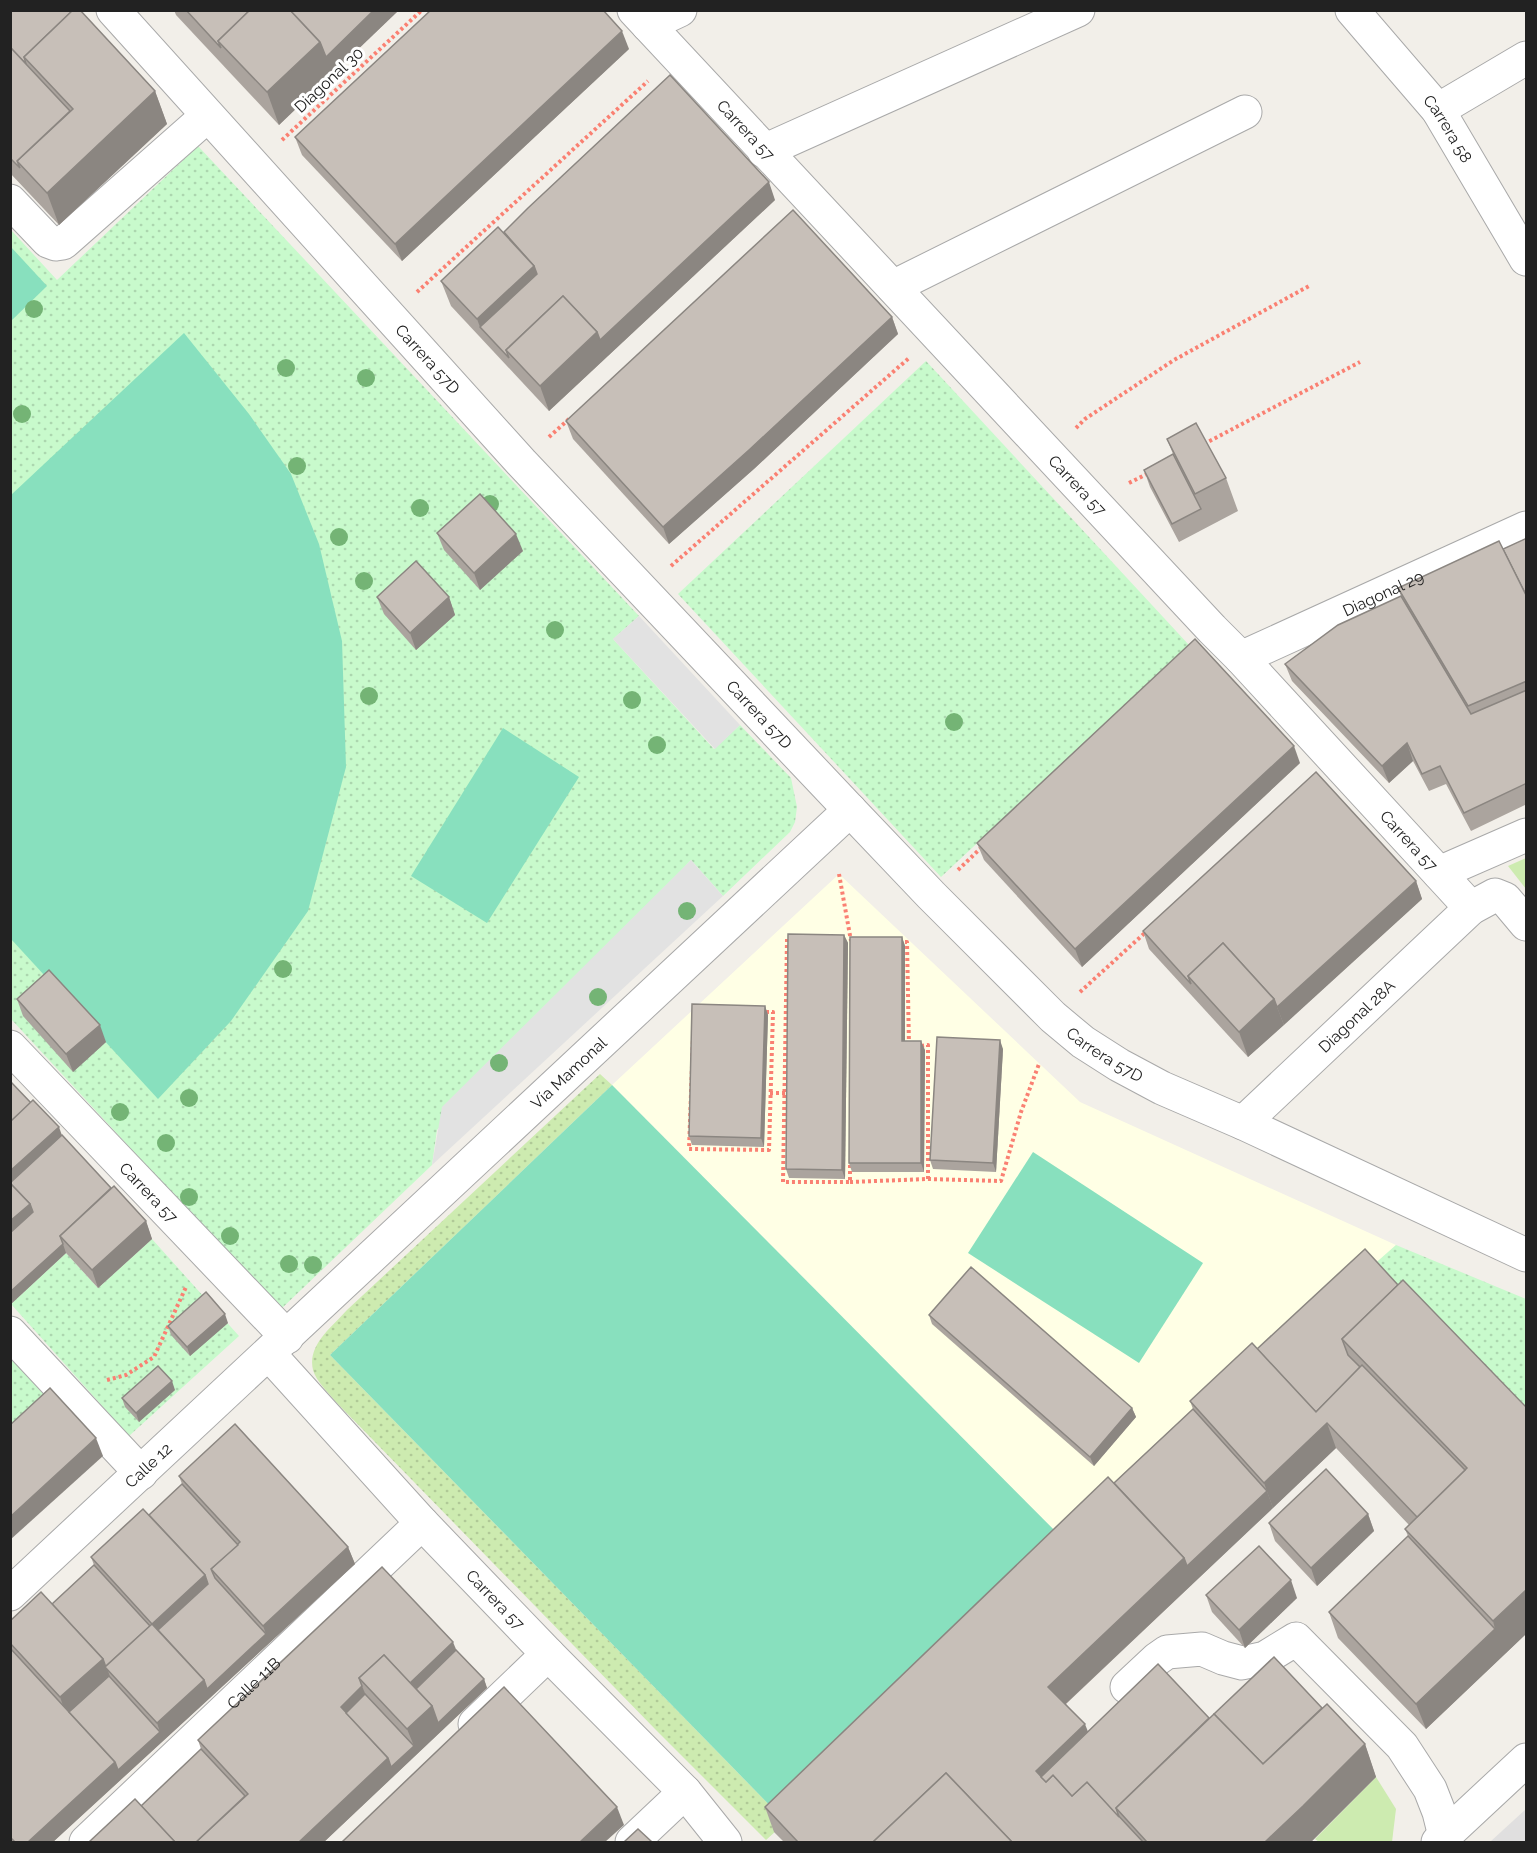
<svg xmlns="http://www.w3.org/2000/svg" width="1537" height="1853" viewBox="0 0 1537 1853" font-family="Raleway,sans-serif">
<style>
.residential{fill:#e0dfdf}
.education{fill:#ffffe5}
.grass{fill:url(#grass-dots)}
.park{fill:url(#park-dots)}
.garden{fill:#cdebb0}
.pitch{fill:#88e0be}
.parking{fill:#e2e2e2}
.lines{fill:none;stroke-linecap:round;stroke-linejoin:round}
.minor-casing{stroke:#a9a9a9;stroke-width:35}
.path{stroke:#fa8072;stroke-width:4;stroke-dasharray:3 3;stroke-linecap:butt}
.minor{stroke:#fff;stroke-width:33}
.tree{fill:#74b475}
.wall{fill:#aba49e}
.shaded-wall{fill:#8b8681}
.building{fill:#c7bfb8;stroke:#8b8681;stroke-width:1.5}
.labels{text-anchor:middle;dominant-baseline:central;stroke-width:6;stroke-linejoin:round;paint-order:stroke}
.street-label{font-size:16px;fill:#222;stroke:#fff}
</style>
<defs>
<pattern id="grass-dots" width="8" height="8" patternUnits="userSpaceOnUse" patternTransform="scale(1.5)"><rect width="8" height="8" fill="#cdebb0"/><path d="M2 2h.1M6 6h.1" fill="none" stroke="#b0c997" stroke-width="1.8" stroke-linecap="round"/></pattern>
<pattern id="park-dots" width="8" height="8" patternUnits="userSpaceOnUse" patternTransform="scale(1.5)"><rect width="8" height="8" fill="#c8facc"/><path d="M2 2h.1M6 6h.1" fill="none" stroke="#acd6af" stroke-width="1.8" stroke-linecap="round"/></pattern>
</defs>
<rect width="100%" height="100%" fill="#f2efe9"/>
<path class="residential" d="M1526,1809V1842H1490Z"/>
<path class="education" d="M839,874L1080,1102L1396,1245L1071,1547L612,1085Z"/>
<path class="grass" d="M600,1074L612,1085L330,1355L786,1822L766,1840L655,1729L335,1401C328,1392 316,1381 313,1370C307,1345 332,1327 347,1310Z"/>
<g class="park">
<path d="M198,146L639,616L613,639L714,749L740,725L791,778L797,807L795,822L790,832L723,896L691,860L437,1130L432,1165L280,1310L11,1019V230L57,280Z"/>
<path d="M926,361L1189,645L941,877L678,594Z"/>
<path d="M152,1239L239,1336L129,1436L11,1304L66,1253L98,1288Z"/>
<path d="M1396,1245L1526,1299V1428L1371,1267Z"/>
<path d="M10,1355L56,1405L10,1448Z"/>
</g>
<g class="garden">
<path d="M1526,858V889L1508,866Z"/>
<path d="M1376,1777L1396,1809L1392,1842H1319L1315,1839Z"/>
</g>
<g class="pitch">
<path d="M11,247L47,286L11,321Z"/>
<path d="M184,333L249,414L291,474L319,544L342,641L346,767L308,911L231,1021L158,1099L11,939V495Z"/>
<path d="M503,728L579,777L487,923L411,876Z"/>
<path d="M612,1085L1071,1547L786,1822L330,1355Z"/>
<path d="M1033,1152L1203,1263L1139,1363L968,1253Z"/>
</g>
<g class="parking">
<path d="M639,616L740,725L715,749L613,639Z"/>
<path d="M691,860L723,896L432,1165L442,1107Z"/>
</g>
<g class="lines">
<g class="minor-casing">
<g id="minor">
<path id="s1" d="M113,10L521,462L850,810L931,895L1053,1017L1083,1042L1119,1065L1162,1088L1243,1123L1526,1255"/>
<path id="s2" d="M634,10L1212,629L1241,658L1471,908"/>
<path id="s3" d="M1352,10L1438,110L1526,259"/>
<path d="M648,25L680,10"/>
<path d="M1438,110L1526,58"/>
<path d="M764,151L1078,10"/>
<path d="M10,201L48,241L56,244L63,243L207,116"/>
<path d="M893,287L1245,112"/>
<path id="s4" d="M1241,658L1526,528"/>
<path d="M1439,873L1526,835"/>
<path id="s5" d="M10,1047L287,1337"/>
<path id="s6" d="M1243,1123L1471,908L1495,895L1505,899L1526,924"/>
<path d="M10,1333L141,1473"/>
<path id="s7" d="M269,1354L422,1523L548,1654L685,1792L725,1842"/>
<path id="s8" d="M10,1594L850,810"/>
<path d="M1127,1687L1157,1659L1167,1652L1202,1649L1223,1658L1242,1663L1265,1658L1296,1639L1402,1746L1430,1789L1439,1812L1445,1836"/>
<path d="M475,1724L548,1654"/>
<path id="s9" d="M86,1842L422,1523"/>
<path d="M632,1842L685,1792"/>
<path d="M1438,1842L1526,1760"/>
</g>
</g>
<g class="path">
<path d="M282,140L422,10"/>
<path d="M417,292L648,81"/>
<path d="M1076,428L1085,419L1174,360L1309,286"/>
<path d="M549,437L570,418"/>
<path d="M1204,444L1360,362"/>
<path d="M1129,483L1149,473"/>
<path d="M671,566L909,358"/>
<path d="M958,870L983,846"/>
<path d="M839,874L851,941"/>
<path d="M793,939H787L783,1182H850V1162"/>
<path d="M899,942H907L909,1046"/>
<path d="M1080,992L1148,930"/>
<path d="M694,1011L773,1012L769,1150L689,1149Z"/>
<path d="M770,1093H785"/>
<path d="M928,1179L1001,1181L1021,1112L1039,1064"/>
<path d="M850,1182L928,1179V1045L920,1046"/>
<path d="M107,1380L126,1375L154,1357L186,1287"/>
</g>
<use href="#minor" class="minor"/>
</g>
<g class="tree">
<circle cx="34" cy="309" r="9"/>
<circle cx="286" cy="368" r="9"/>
<circle cx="366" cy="378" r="9"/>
<circle cx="22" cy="414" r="9"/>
<circle cx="297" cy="466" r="9"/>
<circle cx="490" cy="504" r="9"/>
<circle cx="420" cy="508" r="9"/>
<circle cx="339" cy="537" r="9"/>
<circle cx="364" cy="581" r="9"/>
<circle cx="555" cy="630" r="9"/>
<circle cx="369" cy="696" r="9"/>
<circle cx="632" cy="700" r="9"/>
<circle cx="954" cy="722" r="9"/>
<circle cx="657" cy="745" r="9"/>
<circle cx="687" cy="911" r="9"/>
<circle cx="283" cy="969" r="9"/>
<circle cx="598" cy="997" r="9"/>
<circle cx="499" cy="1063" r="9"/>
<circle cx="189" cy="1098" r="9"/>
<circle cx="120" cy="1112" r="9"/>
<circle cx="166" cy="1143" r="9"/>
<circle cx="189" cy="1197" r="9"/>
<circle cx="230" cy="1236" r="9"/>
<circle cx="289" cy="1264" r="9"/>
<circle cx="313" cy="1265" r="9"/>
</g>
<g class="wall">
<path d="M10,10L155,91L167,124L59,225L10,173Z"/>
<path d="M174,10H399L279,125L176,15Z"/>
<path d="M629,49L402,261L302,155L295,137Z"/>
<path d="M775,200L549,411L451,306L441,281L504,232Z"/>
<path d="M892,317L898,334L755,468L669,544L573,439L566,421Z"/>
<path d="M1167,439L1226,478L1238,511L1179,542L1150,487L1144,470L1173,454Z"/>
<path d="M437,533L523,551L480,590L444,550Z"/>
<path d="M1527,538V804L1471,831L1446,784L1429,791L1413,761L1389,783L1292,681L1285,664L1401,596L1398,588L1503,549Z"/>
<path d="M377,597H449L455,615L416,650L384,614Z"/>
<path d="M1300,763L1082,967L984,860L977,843Z"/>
<path d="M1416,881L1422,899L1248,1057L1149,949L1143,931Z"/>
<path d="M844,935L848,943L845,1179L789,1178L786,1169Z"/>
<path d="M902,937L905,946V1041L925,1050L924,1172H852L849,1163Z"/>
<path d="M17,999L106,1042L73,1072L23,1016Z"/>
<path d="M765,1006L768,1015L764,1147L692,1145L689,1136Z"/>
<path d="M1003,1049L996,1172L933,1169L930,1160Z"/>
<path d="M10,1080L11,1082L111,1188L146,1221L152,1239L98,1288L66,1253L11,1304L10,1303Z"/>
<path d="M1398,1285L1527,1408V1633L1426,1729L1338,1638L1329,1612L1408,1536L1405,1529L1409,1525L1336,1448L1066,1704L1088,1732L1209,1718L1322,1708L1365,1744L1376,1777L1311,1842H784L774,1832L765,1807L1193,1409L1190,1401L1257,1349Z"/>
<path d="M929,1315L1132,1408L1136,1417L1094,1466L932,1324Z"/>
<path d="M228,1323L190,1356L171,1335L168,1326Z"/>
<path d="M175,1390L139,1422L125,1407L122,1398Z"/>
<path d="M179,1476L348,1547L355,1564L53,1842H10V1621L52,1604L94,1565L91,1557L149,1515L182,1484Z"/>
<path d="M1368,1514L1374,1531L1317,1586L1275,1541L1269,1523Z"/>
<path d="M382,1567L456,1650L484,1679L487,1688L324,1842L141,1806L201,1749L198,1740Z"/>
<path d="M1206,1595L1297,1598L1245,1648L1212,1612Z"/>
</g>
<g class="shaded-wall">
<path d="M374,10H399L279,125L267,92L320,42Z"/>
<path d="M622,31L629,49L402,261L395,244Z"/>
<path d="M155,91L167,124L59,225L47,193Z"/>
<path d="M769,182L775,200L549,411L540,386L597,332Z"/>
<path d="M534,266L543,291L480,327L477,319Z"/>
<path d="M892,317L898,334L755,468L669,544L663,527Z"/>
<path d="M516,534L523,551L480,590L474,573Z"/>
<path d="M449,597L455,615L416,650L410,633Z"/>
<path d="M1407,743L1413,761L1389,783L1382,766Z"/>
<path d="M1294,746L1300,763L1082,967L1075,949Z"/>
<path d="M1416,881L1422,899L1284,1025L1277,1007Z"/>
<path d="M844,935L848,943L845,1179L842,1170Z"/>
<path d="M902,937L905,946V1050L902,1041Z"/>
<path d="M1274,999L1284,1025L1248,1057L1239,1032Z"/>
<path d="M765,1006L768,1015L764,1147L761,1138Z"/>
<path d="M100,1025L106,1042L73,1072L66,1054Z"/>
<path d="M1000,1040L1003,1049L996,1172L993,1163Z"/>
<path d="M921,1041L925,1050L924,1172L921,1163Z"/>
<path d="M59,1127L65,1144L10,1188V1171Z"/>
<path d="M30,1204L36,1221L10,1245V1221Z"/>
<path d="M146,1221L152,1239L98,1288L92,1270Z"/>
<path d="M63,1244L66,1253L11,1304L10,1292Z"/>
<path d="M225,1314L228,1323L190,1356L187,1347Z"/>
<path d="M172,1381L175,1390L139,1422L136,1413Z"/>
<path d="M1132,1408L1136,1417L1094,1466L1090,1457Z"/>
<path d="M1327,1423L1336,1448L1273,1508L1264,1483Z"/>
<path d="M96,1438L103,1456L10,1540V1517Z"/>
<path d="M1267,1491L1273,1508L1057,1712L1048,1687L1184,1558Z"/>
<path d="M1368,1514L1374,1531L1317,1586L1311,1568Z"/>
<path d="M348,1547L355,1564L210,1698L53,1842H28L115,1762L160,1732L157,1723L204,1680L266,1634L263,1626Z"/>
<path d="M205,1575L211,1593L155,1632L152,1624Z"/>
<path d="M1291,1580L1297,1598L1245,1648L1239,1630Z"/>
<path d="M1527,1589V1633L1426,1729L1416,1704L1495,1629L1493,1621Z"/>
<path d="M453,1642L460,1659L417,1700L408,1685Z"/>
<path d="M103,1659L112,1684L69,1723L60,1697Z"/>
<path d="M484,1679L487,1688L324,1842H299L388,1758L414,1746L407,1729L432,1706Z"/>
<path d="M362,1686L369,1703L350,1721L341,1707Z"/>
<path d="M1085,1724L1095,1750L1063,1801L1036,1771Z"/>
<path d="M1365,1744L1376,1777L1311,1842H1265Z"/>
<path d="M617,1807L624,1825L605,1842H580Z"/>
</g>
<g class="building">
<path d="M10,10H71L72,11L24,57L26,64L10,47Z"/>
<path d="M73,10H80L155,91L47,193L17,161L73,109L24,57Z"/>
<path d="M186,10H250L218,41L221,48Z"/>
<path d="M250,10H290L320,42L267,92L218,41Z"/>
<path d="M290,10H374L326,57L320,42Z"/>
<path d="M431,10H603L622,31L395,244L295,137Z"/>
<path d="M10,47L70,111L17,161L20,168L10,158Z"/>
<path d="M670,75L769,182L600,340L597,332L563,296L506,350L509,358L480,327L537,274L534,266L504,232L528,208Z"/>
<path d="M793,210L892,317L749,450L663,527L566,421Z"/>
<path d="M498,227L534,266L477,319L441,281Z"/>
<path d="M563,296L597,332L540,386L506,350Z"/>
<path d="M1196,423L1226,478L1195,494L1167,439Z"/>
<path d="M1173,454L1201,509L1172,524L1144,470Z"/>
<path d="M480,494L516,534L474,573L437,533Z"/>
<path d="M1527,538V597L1503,549Z"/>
<path d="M1499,541L1527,597V681L1468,706L1398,588Z"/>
<path d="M416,561L449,597L410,633L377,597Z"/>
<path d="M1401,596L1471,714L1527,690V783L1464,813L1440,766L1422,774L1407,743L1382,766L1285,664L1338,625Z"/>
<path d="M1195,639L1294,746L1075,949L977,843Z"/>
<path d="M1316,772L1416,881L1277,1007L1274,999L1223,943L1188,976L1191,984L1143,931Z"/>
<path d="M788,934L844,935L842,1170L786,1169Z"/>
<path d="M850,937H902V1041H921V1163H849Z"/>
<path d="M1223,943L1274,999L1239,1032L1188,976Z"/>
<path d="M49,970L100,1025L66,1054L17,999Z"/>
<path d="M692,1004L765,1006L761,1138L689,1136Z"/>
<path d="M937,1037L1000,1040L993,1163L930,1160Z"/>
<path d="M11,1082L31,1103L10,1122V1083Z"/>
<path d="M33,1100L59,1127L10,1171V1122Z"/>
<path d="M62,1135L111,1188L60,1236L63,1244L10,1292V1233L33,1212L30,1204L10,1183Z"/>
<path d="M10,1183L30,1204L10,1221Z"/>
<path d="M114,1186L146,1221L92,1270L60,1236Z"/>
<path d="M1365,1249L1398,1285L1342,1339L1348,1355L1360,1367L1316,1412L1257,1349Z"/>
<path d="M971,1267L1132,1408L1090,1457L929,1315Z"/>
<path d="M1403,1280L1527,1408V1589L1493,1621L1405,1529L1467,1468L1342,1339Z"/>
<path d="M206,1292L225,1314L187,1347L168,1326Z"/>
<path d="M1252,1343L1316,1412L1362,1365L1465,1470L1417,1517L1327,1423L1264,1483L1190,1401Z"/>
<path d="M158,1366L172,1381L136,1413L122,1398Z"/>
<path d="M50,1388L96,1438L10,1517V1425Z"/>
<path d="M1193,1409L1267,1491L1187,1566L1184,1558L1114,1483Z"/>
<path d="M235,1424L348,1547L263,1626L211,1569L240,1542L179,1476Z"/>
<path d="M1326,1469L1368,1514L1311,1568L1269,1523Z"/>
<path d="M1108,1477L1184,1558L1048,1687L1085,1724L1036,1771L1046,1782L1053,1775L1072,1796L1087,1782L1143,1842H1012L946,1773L873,1842H798L765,1807Z"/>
<path d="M182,1484L238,1545L211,1569L215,1578L266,1634L207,1689L204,1680L158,1630L208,1584L205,1575L149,1515Z"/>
<path d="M143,1509L205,1575L152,1624L91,1557Z"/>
<path d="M1408,1536L1495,1629L1416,1704L1329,1612Z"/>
<path d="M1259,1546L1291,1580L1239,1630L1206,1595Z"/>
<path d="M94,1565L150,1626L105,1667L109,1676L103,1659L52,1604Z"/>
<path d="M382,1567L453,1642L410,1683L384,1655L359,1678L362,1686L341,1707L388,1758L299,1842H196L248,1794L198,1740Z"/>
<path d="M41,1592L103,1659L60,1697L10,1643V1621Z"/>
<path d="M152,1624L204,1680L157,1723L105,1667Z"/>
<path d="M10,1648L115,1762L28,1842H15L10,1837Z"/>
<path d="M456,1650L484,1679L438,1723L432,1706L416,1689Z"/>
<path d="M384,1655L432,1706L407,1729L359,1678Z"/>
<path d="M1274,1657L1322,1708L1263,1764L1214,1714Z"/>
<path d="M1158,1664L1209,1718L1116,1808L1119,1817L1087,1782L1072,1796L1053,1775L1046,1782L1041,1777Z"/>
<path d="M109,1676L160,1732L118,1770L115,1762L69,1712Z"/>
<path d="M504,1687L617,1807L580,1842H342Z"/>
<path d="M365,1694L414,1746L391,1767L388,1758L346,1713Z"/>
<path d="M1327,1704L1365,1744L1303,1806L1265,1842H1147L1116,1808L1214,1714L1263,1764Z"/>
<path d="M201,1749L245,1796L196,1842H175L141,1806Z"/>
<path d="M946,1773L1012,1842H873Z"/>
<path d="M135,1799L175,1842H89Z"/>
<path d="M638,1829L652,1842H624Z"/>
</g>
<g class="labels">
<g class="street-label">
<text transform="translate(329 80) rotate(-43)">Diagonal 30</text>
<text stroke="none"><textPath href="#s3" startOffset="153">Carrera 58</textPath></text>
<text stroke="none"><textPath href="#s2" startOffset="164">Carrera 57</textPath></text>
<text stroke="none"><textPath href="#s1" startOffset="470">Carrera 57D</textPath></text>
<text stroke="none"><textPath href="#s2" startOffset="650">Carrera 57</textPath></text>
<text stroke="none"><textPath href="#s4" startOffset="156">Diagonal 29</textPath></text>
<text stroke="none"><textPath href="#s1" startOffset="956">Carrera 57D</textPath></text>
<text stroke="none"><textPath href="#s2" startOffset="1136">Carrera 57</textPath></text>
<text stroke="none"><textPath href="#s6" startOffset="156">Diagonal 28A</textPath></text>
<text stroke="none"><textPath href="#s1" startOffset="1442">Carrera 57D</textPath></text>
<text stroke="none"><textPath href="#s8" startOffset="764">Vía Mamonal</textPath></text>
<text stroke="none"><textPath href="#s5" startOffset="201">Carrera 57</textPath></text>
<text stroke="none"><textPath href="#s8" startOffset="189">Calle 12</textPath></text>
<text stroke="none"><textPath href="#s7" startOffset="334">Carrera 57</textPath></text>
<text stroke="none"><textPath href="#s9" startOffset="231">Calle 11B</textPath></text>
</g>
</g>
<rect width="1537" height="1853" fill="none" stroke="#222222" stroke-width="24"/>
</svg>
